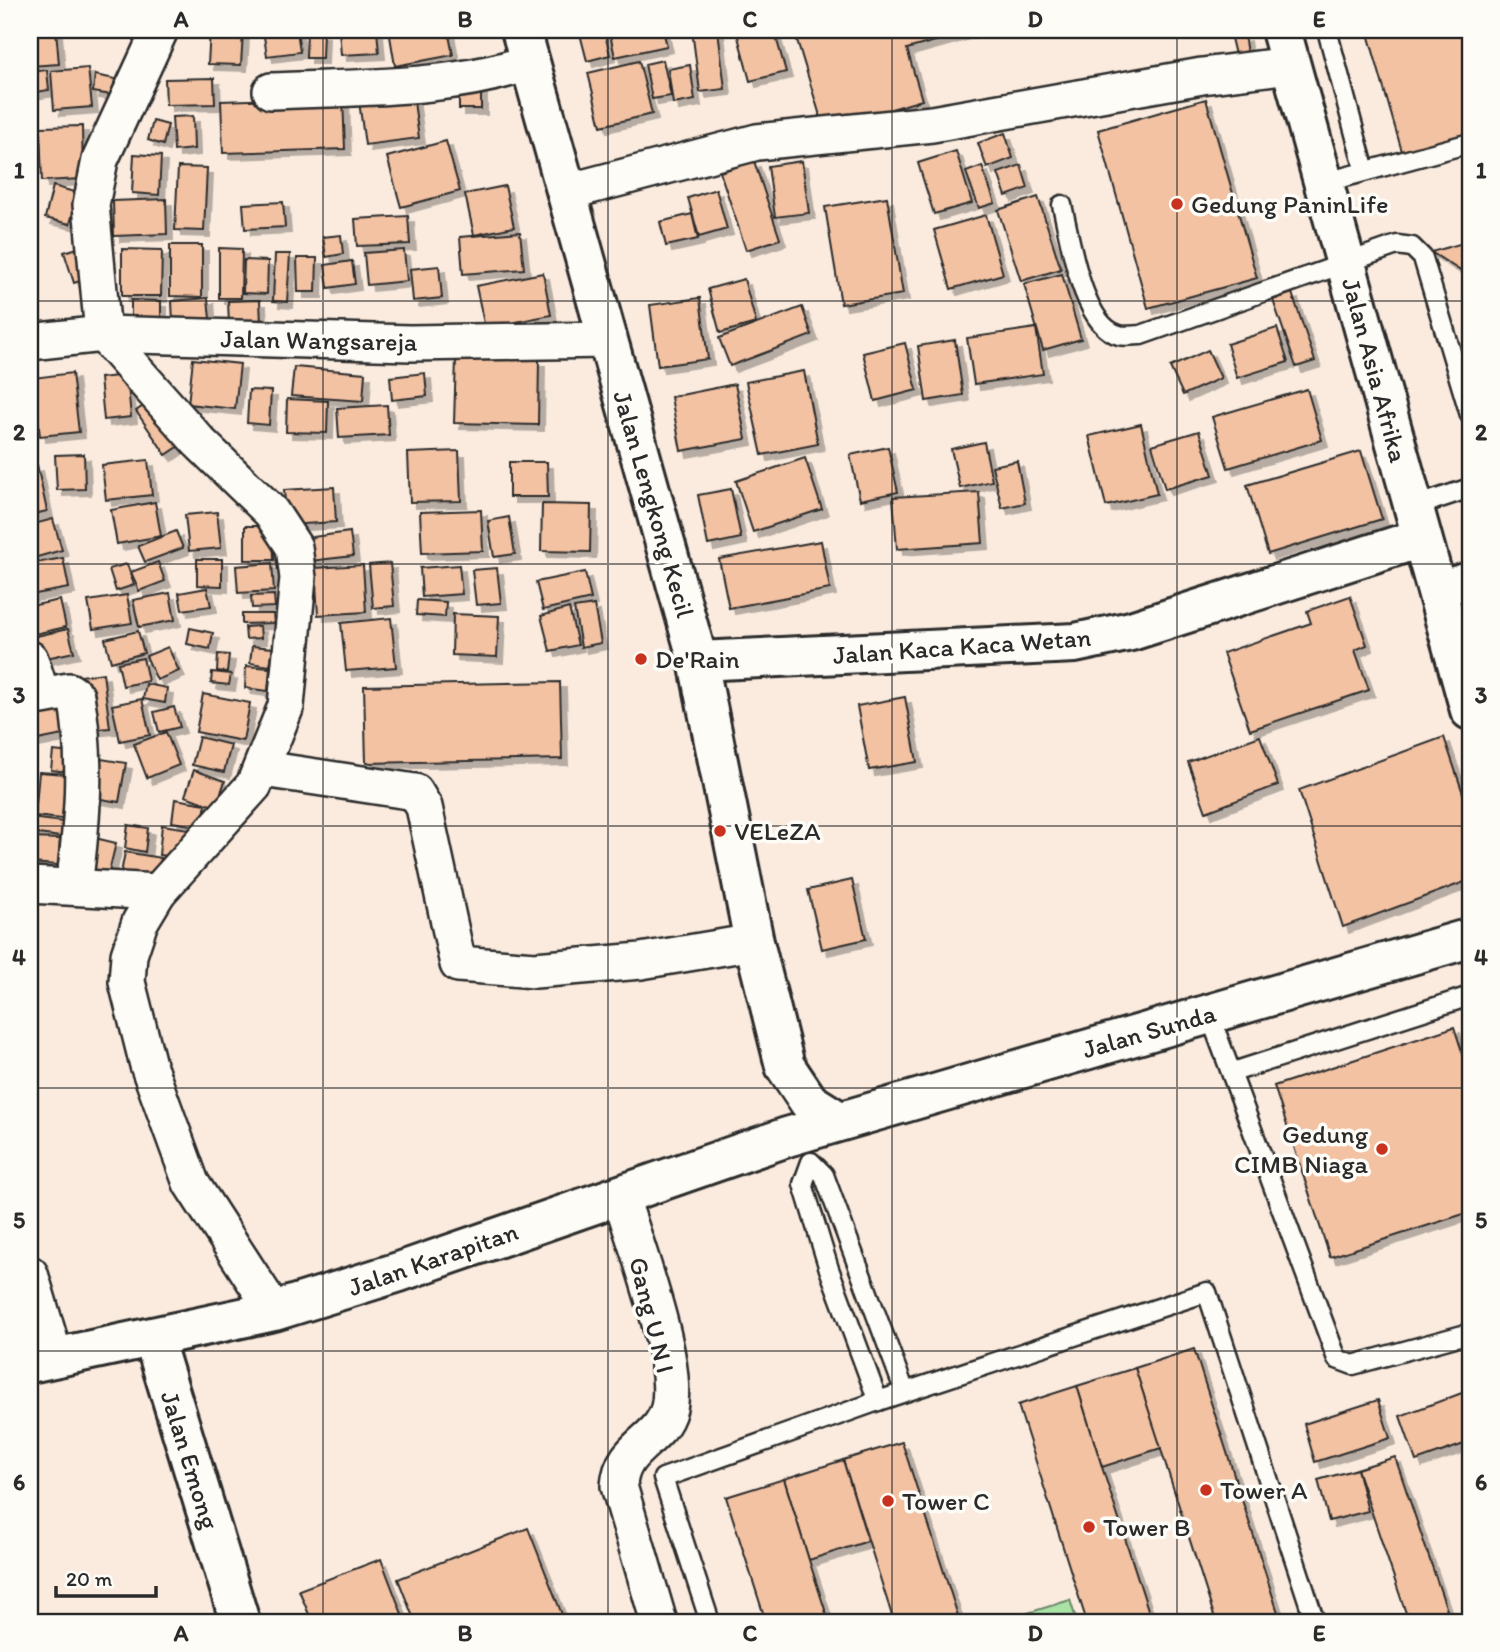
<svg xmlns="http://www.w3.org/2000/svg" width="1500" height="1652" viewBox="0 0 1500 1652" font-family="Itim,sans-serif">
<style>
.green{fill:#aae2a6;stroke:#6a8668;stroke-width:2}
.building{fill:#f3c2a3;stroke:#2b2b2b;stroke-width:2;filter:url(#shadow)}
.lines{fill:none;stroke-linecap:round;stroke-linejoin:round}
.lane-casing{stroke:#2b2b2b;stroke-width:23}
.street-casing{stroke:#2b2b2b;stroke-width:40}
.secondary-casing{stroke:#2b2b2b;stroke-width:44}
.primary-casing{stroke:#2b2b2b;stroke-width:44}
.lane{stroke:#fdfcf7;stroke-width:18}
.street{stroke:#fdfcf7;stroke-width:35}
.secondary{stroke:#fdfcf7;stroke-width:38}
.primary{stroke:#fdfcf7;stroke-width:38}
.grid{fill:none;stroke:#2b2b2b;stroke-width:2;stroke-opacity:0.55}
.poi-dot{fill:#c8321e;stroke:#fdfcf7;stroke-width:2.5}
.labels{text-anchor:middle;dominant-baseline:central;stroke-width:7;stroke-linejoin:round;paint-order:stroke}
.poi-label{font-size:26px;fill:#2b2b2b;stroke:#fdfcf7;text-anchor:start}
.street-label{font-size:26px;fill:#2b2b2b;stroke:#fdfcf7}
.neatline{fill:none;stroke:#2b2b2b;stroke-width:2.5}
.grid-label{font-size:23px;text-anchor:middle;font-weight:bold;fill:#2b2b2b}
</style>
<defs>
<filter id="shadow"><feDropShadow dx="6" dy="6" stdDeviation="0" flood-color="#0004"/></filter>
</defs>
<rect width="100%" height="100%" fill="#faebde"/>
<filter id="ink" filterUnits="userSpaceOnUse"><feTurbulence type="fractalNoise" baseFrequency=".0143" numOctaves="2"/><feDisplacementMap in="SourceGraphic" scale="14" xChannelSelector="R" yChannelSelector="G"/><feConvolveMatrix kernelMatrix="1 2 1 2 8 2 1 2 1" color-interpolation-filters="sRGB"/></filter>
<g filter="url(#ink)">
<path class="green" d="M1070,1600L1077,1622H998Z"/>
<g class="building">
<path d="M30,30H56L59,64L30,66Z"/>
<path d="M210,30L243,32L241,65L208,64Z"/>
<path d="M263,30H297L300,52L267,56Z"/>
<path d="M339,30H377L379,53L341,55Z"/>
<path d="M389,30H448L453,55L395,66Z"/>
<path d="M579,30H604L610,55L587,61Z"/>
<path d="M609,30H663L667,46L615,57Z"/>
<path d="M692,30H718L725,89L700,92Z"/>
<path d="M751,30H774L786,72L750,81L737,33Z"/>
<path d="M794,30H970L971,31L907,49L922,100L824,129Z"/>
<path d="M1367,30H1470V136L1403,155Z"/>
<path d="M307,31L323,32L322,58H306Z"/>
<path d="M1244,35L1247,53L1235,55L1231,38Z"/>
<path d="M663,60L671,96L652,99L645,64Z"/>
<path d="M639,61L652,114L601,126L588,73Z"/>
<path d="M690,65L695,100L673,104L668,69Z"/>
<path d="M88,68L92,107L54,110L51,71Z"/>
<path d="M47,70L49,90L30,93V72Z"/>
<path d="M95,75L115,79L112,95L93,92Z"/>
<path d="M214,78L215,104L166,105L165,79Z"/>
<rect x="459" y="81" width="22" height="28"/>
<path d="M412,87L419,138L365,145L358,94Z"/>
<path d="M343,97L345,149L223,153L221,101Z"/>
<path d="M1206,99L1257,278L1148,308L1098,130Z"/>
<path d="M193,116L194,149L174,151L172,117Z"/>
<path d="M153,121L168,125L163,145L148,140Z"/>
<path d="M82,126L83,179L42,181L40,127Z"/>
<path d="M1005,133L1013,158L987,168L978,143Z"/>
<path d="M446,141L460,191L401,207L387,157Z"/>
<path d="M956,151L972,203L934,214L918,163Z"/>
<path d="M134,154L161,156L159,195L132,193Z"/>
<path d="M754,161L780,239L746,250L720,172Z"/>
<path d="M802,161L809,213L775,217L768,166Z"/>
<path d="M1021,165L1028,188L1006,196L998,173Z"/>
<path d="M982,166L995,203L979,208L966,172Z"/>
<path d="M178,167L207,168L204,231L175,230Z"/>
<path d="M53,186L78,193L70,224L45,218Z"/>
<path d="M505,186L514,227L474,235L465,194Z"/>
<path d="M716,189L727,229L699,237L688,198Z"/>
<path d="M887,197L903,294L841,304L825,207Z"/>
<path d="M1038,197L1061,269L1021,281L998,210Z"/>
<path d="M166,199L167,234L114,236L113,201Z"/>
<path d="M283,202L285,227L245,229L243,204Z"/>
<path d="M692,214L698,239L666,246L660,222Z"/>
<path d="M986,215L1003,274L951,289L934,230Z"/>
<path d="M408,216L410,244L357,246L355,219Z"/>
<path d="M520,232L524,269L463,274L460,237Z"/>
<path d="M341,235L343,254L326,257L323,237Z"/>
<path d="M1470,241V277L1431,252Z"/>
<path d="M170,245H202V297L170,296Z"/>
<path d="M85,246L94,276L74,283L64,252Z"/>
<path d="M219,248L242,249L241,298H219Z"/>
<path d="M122,249L162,250L161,296H122Z"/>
<path d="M404,250L407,281L367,285L364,253Z"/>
<path d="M275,254H290L287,302L273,301Z"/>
<path d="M297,258H317L316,292H298Z"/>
<path d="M244,260L268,261L267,294L243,293Z"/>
<path d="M352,261L355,284L328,288L325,265Z"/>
<path d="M439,266L442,298L413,301L410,269Z"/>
<path d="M543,273L551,315L485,328L476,286Z"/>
<path d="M1062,274L1081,339L1043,350L1024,284Z"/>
<path d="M744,279L756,323L720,333L708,289Z"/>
<path d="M1292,293L1315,361L1296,367L1273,300Z"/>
<path d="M208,298L210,319L173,322L172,301Z"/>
<path d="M700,298L708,359L658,366L650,305Z"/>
<path d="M131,300L161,301V322H131Z"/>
<path d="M260,300L261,324L229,325L228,301Z"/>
<path d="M802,307L812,335L730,366L719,338Z"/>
<path d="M1470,324V352L1465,334Z"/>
<path d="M1036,328L1043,374L974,384L967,338Z"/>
<path d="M1277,328L1288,362L1237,378L1227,344Z"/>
<path d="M955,340L963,395L926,401L918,346Z"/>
<path d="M905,343L917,390L875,401L863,353Z"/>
<path d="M1208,350L1221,378L1183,395L1170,367Z"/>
<path d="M456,358L539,360L538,425L454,423Z"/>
<path d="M193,359L240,364L235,409L188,404Z"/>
<path d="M294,367L365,373L363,401L291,396Z"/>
<path d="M804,371L818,444L762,455L746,382Z"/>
<path d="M72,373L79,432L40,436L33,378Z"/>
<path d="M425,373L427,396L392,400L390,377Z"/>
<path d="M127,375L131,417L104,420L100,378Z"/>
<path d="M735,384L746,439L681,451L671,397Z"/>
<path d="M1307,389L1322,440L1228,468L1212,417Z"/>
<path d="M249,390L271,391L269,425L247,423Z"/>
<path d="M155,398L184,443L166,455L136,411Z"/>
<path d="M287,399L328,401L327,433L286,432Z"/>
<path d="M387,405L389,435L339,438L337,408Z"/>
<path d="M1141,424L1157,494L1106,506L1089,436Z"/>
<path d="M1199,431L1213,475L1165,489L1152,445Z"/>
<path d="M984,442L992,481L960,488L951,449Z"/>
<path d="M888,447L898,492L860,500L850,455Z"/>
<path d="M459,451L461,501L410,502L408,453Z"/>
<path d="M1361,451L1382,519L1268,554L1247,485Z"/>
<path d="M84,454L85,489L57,490L55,455Z"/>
<path d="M805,458L822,509L753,532L736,481Z"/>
<path d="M148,460L152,495L106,500L102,465Z"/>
<path d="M1017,461L1025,503L1002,508L992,466Z"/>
<path d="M509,462H547L548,497H509Z"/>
<path d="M37,465L47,511L30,515V466Z"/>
<path d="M334,487L336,522L287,525L284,490Z"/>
<path d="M731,489L741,538L708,545L698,495Z"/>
<path d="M979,492L983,543L897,549L893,497Z"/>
<path d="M155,502L161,536L117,544L111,510Z"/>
<path d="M542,504L591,505L590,552L541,551Z"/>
<path d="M481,510L483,551L422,553L420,512Z"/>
<path d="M217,512L221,548L189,551L185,515Z"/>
<path d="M509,517L515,554L494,557L488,521Z"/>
<path d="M53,519L62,550L30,559V525Z"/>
<path d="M245,526H273L274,560H245Z"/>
<path d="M176,531L183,548L145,562L138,546Z"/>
<path d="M350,532L353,556L301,562L298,539Z"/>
<path d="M821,541L830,589L729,608L719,559Z"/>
<path d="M63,558L69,588L30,595V564Z"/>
<path d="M197,559H222V586L197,585Z"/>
<path d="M158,562L165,581L139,591L131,572Z"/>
<path d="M272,563L274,591L238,593L236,566Z"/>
<path d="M390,563L394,606L373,608L369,565Z"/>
<path d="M127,564L134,585L116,591L109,569Z"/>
<path d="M363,565L366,612L318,615L315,568Z"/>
<path d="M459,565L462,594L422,597L420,568Z"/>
<path d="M497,568L501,603L476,605L472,570Z"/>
<path d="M585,572L591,599L543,610L536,582Z"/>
<path d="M207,588L211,606L182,610L179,593Z"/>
<path d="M170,593L175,620L139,627L133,600Z"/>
<path d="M127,595L132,623L93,629L88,601Z"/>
<path d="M274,595L275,607L252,608L251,596Z"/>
<path d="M1350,596L1367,645L1355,650L1369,690L1250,730L1223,653L1311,623L1307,611Z"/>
<path d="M60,600L66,627L30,635V606Z"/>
<path d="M417,600L446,602L445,617L416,615Z"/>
<path d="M594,605L601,643L581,647L574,608Z"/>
<path d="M569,608L578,645L550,651L541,616Z"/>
<path d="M242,614H273L274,623L242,624Z"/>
<path d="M453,614L499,616L497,657L452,655Z"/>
<path d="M391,618L396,667L346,671L341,623Z"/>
<path d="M260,626L261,638L246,639L245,627Z"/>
<path d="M190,628L213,633L210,649L187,644Z"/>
<path d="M68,629L74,652L37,660L32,637Z"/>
<path d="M138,631L144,653L111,662L105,639Z"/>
<path d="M252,646L273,648L270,666L250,663Z"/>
<path d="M168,647L179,671L157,680L146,656Z"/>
<path d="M218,654L229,655L227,672L217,671Z"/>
<path d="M143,658L148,681L123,686L118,663Z"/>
<path d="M246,666L270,668L268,691L245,688Z"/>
<path d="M212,672L231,674L229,685L211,683Z"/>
<path d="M103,673L110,728L86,730L80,676Z"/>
<path d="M560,682L562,759L366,763L364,686Z"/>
<path d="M146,684L167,688L165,703L143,699Z"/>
<path d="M65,694L73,733L33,741L30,701Z"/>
<path d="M203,694L250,703L243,741L196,732Z"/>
<path d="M905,697L917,762L869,770L857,706Z"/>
<path d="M142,699L150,735L120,741L112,705Z"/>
<path d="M174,707L180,727L159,732L154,712Z"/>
<path d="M166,732L179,765L147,778L134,744Z"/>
<path d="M1260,736L1278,785L1206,812L1188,762Z"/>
<path d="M199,737L231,745L224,772L192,765Z"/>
<path d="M1444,737L1470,814V880L1343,927L1299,790Z"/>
<path d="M53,751L71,753L69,772L51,770Z"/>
<path d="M95,758L126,763L119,802L89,797Z"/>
<path d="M194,770L225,781L216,807L185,796Z"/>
<path d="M39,772L66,774L62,819L35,816Z"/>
<path d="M175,799L206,804L202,827L172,822Z"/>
<path d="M30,818L63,822L61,837L30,833Z"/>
<path d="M128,825L148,828L145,852L125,848Z"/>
<path d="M162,825L189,829L186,858L159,855Z"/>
<path d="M30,838L60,839L58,865L30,863Z"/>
<path d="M95,838L116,843L106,884L85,879Z"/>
<path d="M125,852L161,858L155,891L119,884Z"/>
<path d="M852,880L866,939L822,949L808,890Z"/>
<path d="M1454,1027L1470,1076V1212L1330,1257L1274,1086Z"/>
<path d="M1194,1349L1281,1622H1216L1135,1368Z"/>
<path d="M1135,1368L1161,1448L1102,1467L1077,1386Z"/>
<path d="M1077,1386L1102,1467L1152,1622H1087L1076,1588L1018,1405Z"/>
<path d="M1470,1390V1442L1416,1461L1400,1416Z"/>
<path d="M1378,1400L1390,1438L1315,1462L1304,1424Z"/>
<path d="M902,1442L960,1622H894L843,1460Z"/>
<path d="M1395,1457L1451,1622H1409L1357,1469Z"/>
<path d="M843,1460L868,1541L809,1560L784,1479Z"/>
<path d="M1357,1469L1368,1511L1329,1521L1318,1480Z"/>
<path d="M784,1479L809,1560L829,1622H766L726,1497Z"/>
<path d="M528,1528L565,1622H415L398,1579Z"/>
<path d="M381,1559L405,1622H312L299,1590Z"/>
</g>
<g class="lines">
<g class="lane-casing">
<g id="lane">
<path d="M1327,30L1365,171"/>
<path d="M1323,183L1470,143"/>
<path d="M1062,205C1070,238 1082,326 1119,335C1125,337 1135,335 1141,335L1397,245L1412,247L1423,258L1470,415"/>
<path d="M1413,507L1470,488"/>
<path d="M1209,1013L1337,1359L1353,1365L1470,1333"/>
<path d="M1233,1072L1470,996"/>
<path d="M878,1401L829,1269L803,1184L811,1162L824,1175L905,1392"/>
<path d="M710,1622L663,1478L878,1401L1207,1292L1315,1622"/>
</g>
</g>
<g class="street-casing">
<g id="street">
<path d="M160,30L100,160L91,205L103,334L199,442L271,512L294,547L298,578L286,706L254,785L158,892L140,922L129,955L127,982L148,1065L191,1183L274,1311"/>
<path d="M271,91C354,87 452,90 530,62"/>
<path d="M567,192L757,142L932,124L1202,76L1290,65"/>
<path d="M30,342L103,334L410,343L608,340"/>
<path d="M1436,590L1470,580"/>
<path d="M30,659L42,696L69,691L76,696C88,760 82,823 74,887"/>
<path d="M263,769L415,792L424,807L458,964L535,970L641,961L754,942"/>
<path d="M30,885L158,892"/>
<path d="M620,1194C635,1244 680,1361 669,1408C661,1442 621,1445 619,1486L659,1622"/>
<path d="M30,1274L55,1358"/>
</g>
</g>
<g class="secondary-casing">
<g id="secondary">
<path d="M521,30L698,661L754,942L785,1066L809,1102L839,1121"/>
<path d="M698,661L1075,643L1131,631L1421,538"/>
<path d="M153,1337L240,1622"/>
<path d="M30,1363L274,1311L399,1272L787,1137L1470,938"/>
</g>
</g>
<g class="primary-casing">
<path id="primary" d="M1281,30L1470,710"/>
</g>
<use href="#lane" class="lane"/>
<use href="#street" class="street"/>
<use href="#secondary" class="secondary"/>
<use href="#primary" class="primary"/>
</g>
</g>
<path class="grid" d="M323,30V1622M608,30V1622M892,30V1622M1177,30V1622M30,301H1470M30,564H1470M30,826H1470M30,1088H1470M30,1351H1470"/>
<g class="poi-dot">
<circle cx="1177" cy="204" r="7"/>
<circle cx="641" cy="659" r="7"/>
<circle cx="720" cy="831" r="7"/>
<circle cx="1382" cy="1149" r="7"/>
<circle cx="1206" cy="1490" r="7"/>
<circle cx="888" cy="1501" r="7"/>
<circle cx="1089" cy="1527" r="7"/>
</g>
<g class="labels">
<g class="poi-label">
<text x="1191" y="204">Gedung PaninLife</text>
<text x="655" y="659">De'Rain</text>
<text x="734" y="831">VELeZA</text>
<text x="1368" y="1134" text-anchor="end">Gedung<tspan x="1368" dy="30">CIMB Niaga</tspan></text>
<text x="1220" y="1490">Tower A</text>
<text x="902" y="1501">Tower C</text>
<text x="1103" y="1527">Tower B</text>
</g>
<g class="street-label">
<text transform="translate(319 340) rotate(1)">Jalan Wangsareja</text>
<text transform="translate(1375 370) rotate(75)">Jalan Asia Afrika</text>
<text transform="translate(654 504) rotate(74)">Jalan Lengkong Kecil</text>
<text transform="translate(962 646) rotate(-4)">Jalan Kaca Kaca Wetan</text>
<text transform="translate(1149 1031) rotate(-16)">Jalan Sunda</text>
<text transform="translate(433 1259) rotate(-19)">Jalan Karapitan</text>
<text transform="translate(652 1315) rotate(76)">Gang U N I</text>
<text transform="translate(190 1460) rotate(73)">Jalan Emong</text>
</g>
</g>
<rect width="1500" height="1652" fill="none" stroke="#fdfcf7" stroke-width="77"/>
<path d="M56 1586v10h100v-10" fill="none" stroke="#2b2b2b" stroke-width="3.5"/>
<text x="66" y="1586" font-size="21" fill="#2b2b2b" stroke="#fdfcf7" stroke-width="5" paint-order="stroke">20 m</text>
<rect x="38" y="38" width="1424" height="1576" class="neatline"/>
<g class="grid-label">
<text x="181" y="27">A</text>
<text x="465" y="27">B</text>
<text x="750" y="27">C</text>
<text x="1035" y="27">D</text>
<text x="1319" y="27">E</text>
<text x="19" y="178">1</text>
<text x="1481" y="178">1</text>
<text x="19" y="440">2</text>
<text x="1481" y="440">2</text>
<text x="19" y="703">3</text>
<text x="1481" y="703">3</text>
<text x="19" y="965">4</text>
<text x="1481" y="965">4</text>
<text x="19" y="1228">5</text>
<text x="1481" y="1228">5</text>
<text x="19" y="1490">6</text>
<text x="1481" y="1490">6</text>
<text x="181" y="1641">A</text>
<text x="465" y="1641">B</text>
<text x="750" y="1641">C</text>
<text x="1035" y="1641">D</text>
<text x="1319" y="1641">E</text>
</g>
</svg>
